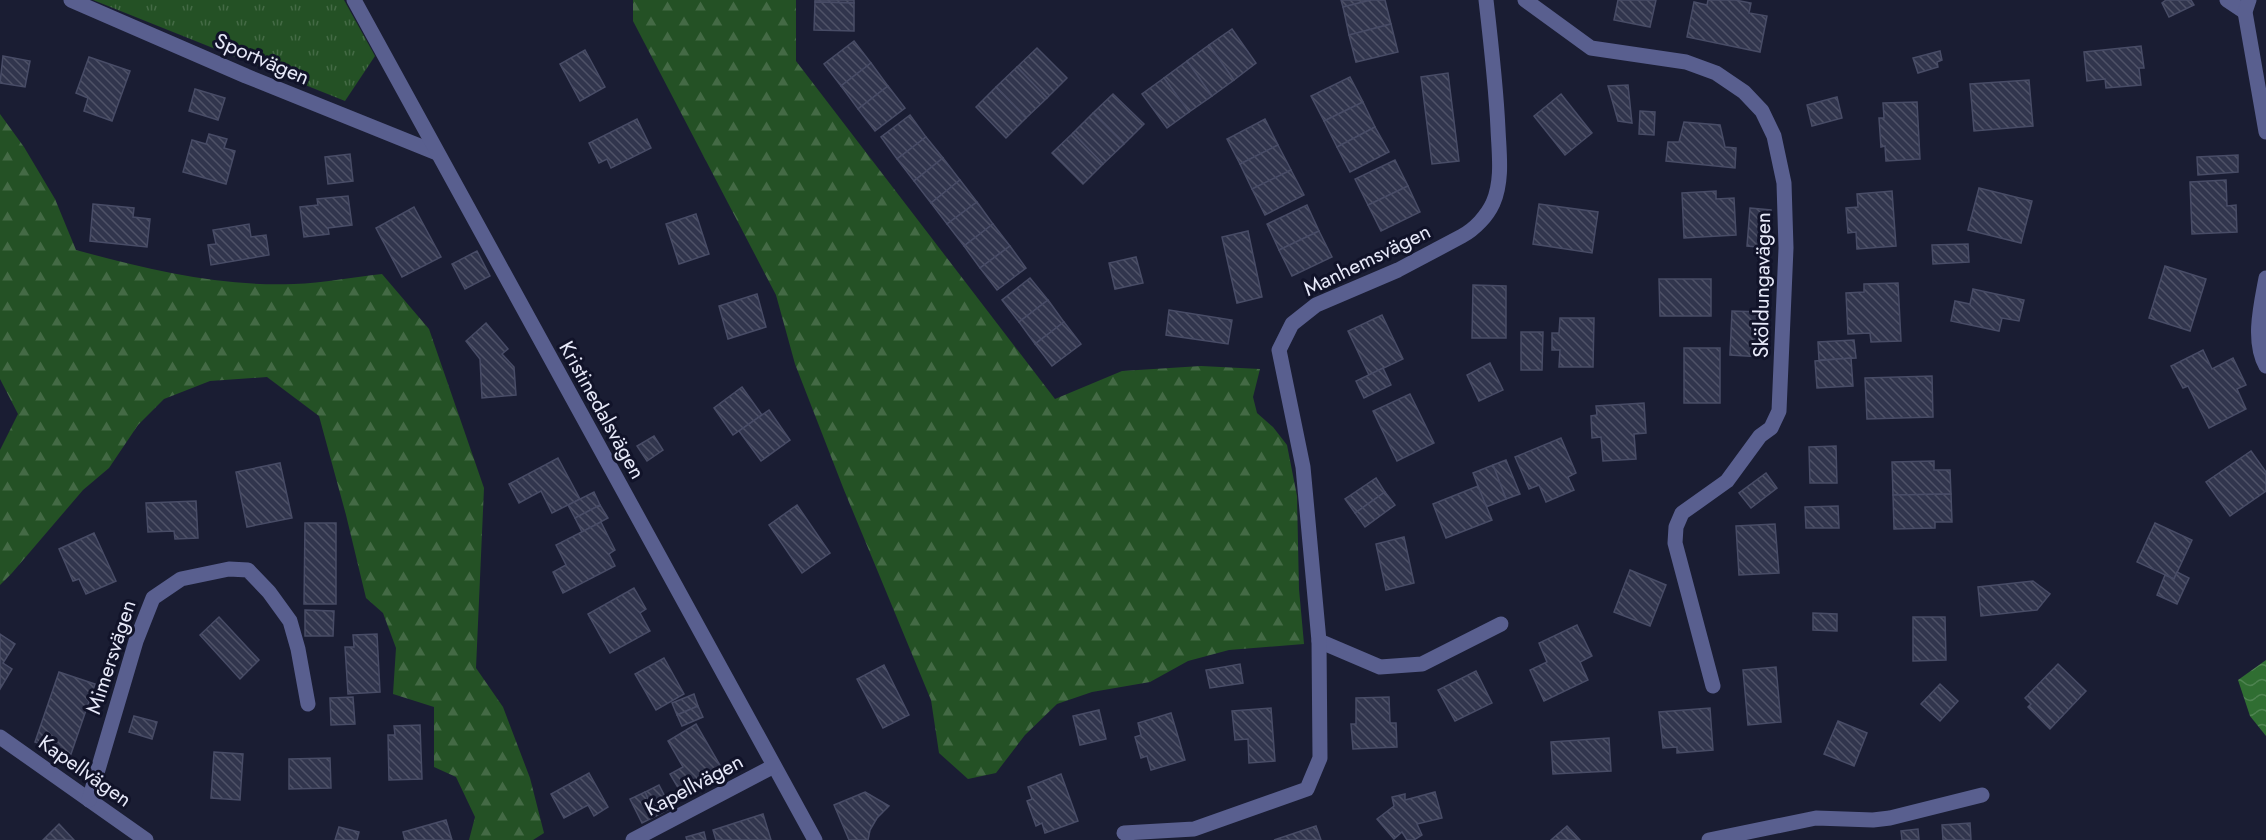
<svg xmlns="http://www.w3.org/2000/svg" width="2266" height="840" viewBox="0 0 2266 840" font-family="Jost,sans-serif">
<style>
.grass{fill:url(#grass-tufts)}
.forest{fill:url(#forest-firs)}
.water{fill:url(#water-waves)}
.building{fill:url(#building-back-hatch);stroke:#484c66;stroke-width:1.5}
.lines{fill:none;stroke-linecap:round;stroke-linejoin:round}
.minor{stroke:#595f8f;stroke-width:15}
.labels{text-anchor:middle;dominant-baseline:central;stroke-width:6;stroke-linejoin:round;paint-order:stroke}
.street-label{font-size:21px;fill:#e7e9f9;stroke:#111329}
</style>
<defs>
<pattern id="grass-tufts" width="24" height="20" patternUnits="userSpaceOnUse" patternTransform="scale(1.5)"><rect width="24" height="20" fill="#245125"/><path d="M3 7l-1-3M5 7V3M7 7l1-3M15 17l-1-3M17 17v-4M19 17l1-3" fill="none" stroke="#446a45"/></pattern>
<pattern id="forest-firs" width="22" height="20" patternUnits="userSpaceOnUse" patternTransform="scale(1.5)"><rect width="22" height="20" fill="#245125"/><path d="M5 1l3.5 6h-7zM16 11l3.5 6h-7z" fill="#446a45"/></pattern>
<pattern id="water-waves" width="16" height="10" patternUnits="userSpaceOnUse" patternTransform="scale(1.5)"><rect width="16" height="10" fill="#306e32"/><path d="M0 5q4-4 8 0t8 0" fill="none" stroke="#4e8350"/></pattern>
<pattern id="building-back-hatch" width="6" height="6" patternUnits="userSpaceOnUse" patternTransform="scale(1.5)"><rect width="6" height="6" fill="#31354d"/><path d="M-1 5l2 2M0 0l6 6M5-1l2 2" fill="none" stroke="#4f5267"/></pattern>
</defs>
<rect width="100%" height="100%" fill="#1a1d33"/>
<path class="grass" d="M93,0H344L375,56L345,101Z"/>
<g class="forest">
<path d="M633,0H796V61L1055,399L1122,371L1201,366L1260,369L1253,397L1257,413L1273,427L1287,445L1297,496L1299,589L1304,644L1229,650L1188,661L1150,682L1092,692L1057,704L1025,735L996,773L968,779L939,753L931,700L844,490L795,364L776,295L633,21Z"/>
<path d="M0,114L24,147L55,199L76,250C146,269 221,287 294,284C323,283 353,277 382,274L429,329L484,488L476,668L503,707L530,778L544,833L533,840H469L475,817L456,777L434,767V707L393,694L396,648L383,613L366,598L346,515L319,416L267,377L210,381L164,399L138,425L109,468L83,490L12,573L0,585V450L18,414L0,379Z"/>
</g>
<path class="water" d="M2266,660V736L2250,716L2238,680Z"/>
<g class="building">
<path d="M815,0H854V3L815,2Z"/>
<path d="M1341,0H1371L1343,7Z"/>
<path d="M1371,0H1385L1391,24L1349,35L1343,7Z"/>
<path d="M1618,0H1656L1650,27L1614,20Z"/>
<path d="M1708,0H1735L1751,3L1749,13L1767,16L1760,52L1687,37L1694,2L1707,5Z"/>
<path d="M2166,0H2191L2194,5L2169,17L2162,3Z"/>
<path d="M815,2L854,3V31L814,30Z"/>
<path d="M1391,24L1398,52L1356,62L1349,35Z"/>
<path d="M1232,29L1256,63L1234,80L1209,45Z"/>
<path d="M854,41L871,63L841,86L824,64Z"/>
<path d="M1209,45L1234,80L1212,96L1187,61Z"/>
<path d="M2141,46L2144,68H2139L2141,85L2106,88L2105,79L2087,81L2084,52Z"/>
<path d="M1037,48L1067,78L1047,98L1017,67Z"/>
<path d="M585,50L605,87L580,101L560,64Z"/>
<path d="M1940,51L1942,60L1937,62L1938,67L1918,73L1913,58Z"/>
<path d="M3,56L30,61L25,87L0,83Z"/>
<path d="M89,57L130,71L112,121L84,111L88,98L76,93Z"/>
<path d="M1187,61L1212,96L1189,112L1164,78Z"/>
<path d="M871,63L888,86L858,109L841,86Z"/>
<path d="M1017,67L1047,98L1026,118L996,87Z"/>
<path d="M1448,73L1459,161L1432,164L1421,77Z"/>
<path d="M1350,77L1363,102L1324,121L1311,96Z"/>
<path d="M1164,78L1189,112L1167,128L1142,94Z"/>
<path d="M2029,80L2033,126L1974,131L1970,84Z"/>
<path d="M1628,85L1632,123L1618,121L1608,86Z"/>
<path d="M888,86L905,108L875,131L858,109Z"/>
<path d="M996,87L1026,118L1006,138L976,107Z"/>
<path d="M195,89L225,98L218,120L189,111Z"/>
<path d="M1113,94L1144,124L1124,144L1093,113Z"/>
<path d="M1561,94L1592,133L1565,155L1534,116Z"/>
<path d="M1837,97L1842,118L1812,126L1807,105Z"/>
<path d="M1363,102L1375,127L1337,147L1324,121Z"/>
<path d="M1917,102L1920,159L1886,161L1885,146L1881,147L1879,118H1884L1883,103Z"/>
<path d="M1640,111L1655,112L1654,135L1639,134Z"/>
<path d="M1093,113L1124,144L1103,164L1073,133Z"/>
<path d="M910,115L926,137L897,159L881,137Z"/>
<path d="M637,119L651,148L611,168L607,159L599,163L589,143Z"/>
<path d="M1265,119L1278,145L1240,164L1227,139Z"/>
<path d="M1684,122L1720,125L1725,147L1736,148L1735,168L1666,161L1668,142H1679Z"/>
<path d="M1375,127L1389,152L1350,172L1337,147Z"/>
<path d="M1073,133L1103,164L1083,184L1052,153Z"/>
<path d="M209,134L227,139L224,148L235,151L226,184L183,172L192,140L206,144Z"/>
<path d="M926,137L943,158L914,181L897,159Z"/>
<path d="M1278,145L1291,170L1252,189L1240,164Z"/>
<path d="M350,154L353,181L328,184L325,157Z"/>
<path d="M2238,155V172L2198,175L2197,157Z"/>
<path d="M943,158L960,180L931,203L914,181Z"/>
<path d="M1395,160L1408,186L1368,205L1355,179Z"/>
<path d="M1291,170L1304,195L1265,215L1252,189Z"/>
<path d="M960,180L977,202L947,224L931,203Z"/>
<path d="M2226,180L2227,206L2236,205L2237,232L2192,234L2190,182Z"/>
<path d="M1408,186L1420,212L1381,231L1368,205Z"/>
<path d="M1979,188L2032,201L2021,243L1968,230Z"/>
<path d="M1716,191V199L1734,198L1736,235L1684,238L1682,193Z"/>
<path d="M1892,191L1896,246L1857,249L1856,232L1848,233L1846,208L1858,207L1857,194Z"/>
<path d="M348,196L352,225L328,228L329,234L304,237L300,207L318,205L317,199Z"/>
<path d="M977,202L993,224L964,246L947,224Z"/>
<path d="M93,204L134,208L133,217L150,219L147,247L90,241Z"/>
<path d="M1539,204L1598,212L1592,253L1533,244Z"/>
<path d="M1307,205L1319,231L1279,250L1267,224Z"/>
<path d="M414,207L441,257L402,277L376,228Z"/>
<path d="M1750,208L1771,210L1768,248L1747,246Z"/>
<path d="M696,214L709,254L679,264L666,224Z"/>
<path d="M249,224L251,237L266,235L269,255L211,265L208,245L216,244L213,230Z"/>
<path d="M993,224L1010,246L980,268L964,246Z"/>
<path d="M1248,231L1262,297L1237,303L1222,237Z"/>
<path d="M1319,231L1332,257L1292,276L1279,250Z"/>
<path d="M1968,244L1969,262L1933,264L1932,245Z"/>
<path d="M1010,246L1026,268L997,290L980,268Z"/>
<path d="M477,251L490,276L465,289L452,264Z"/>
<path d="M1136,257L1143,283L1115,289L1109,263Z"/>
<path d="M2165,266L2206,279L2190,331L2149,318Z"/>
<path d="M1030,278L1048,300L1019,322L1002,300Z"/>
<path d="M1659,279H1711V316H1660Z"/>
<path d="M1898,283L1901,341L1871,342L1870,333L1848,334L1846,293L1864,292V284Z"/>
<path d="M1473,285L1506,286V338H1472Z"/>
<path d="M1973,289L2024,300L2019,321L2002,318L1999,331L1951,321L1955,301L1970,304Z"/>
<path d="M757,294L766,327L728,339L719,306Z"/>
<path d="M1048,300L1064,322L1035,344L1019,322Z"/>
<path d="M1169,310L1232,320L1228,344L1166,335Z"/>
<path d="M1732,311L1763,312L1762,357L1730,355Z"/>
<path d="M1382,315L1403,359L1369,375L1348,331Z"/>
<path d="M1560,318H1594L1593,367H1559L1560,350H1552V333H1559Z"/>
<path d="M1064,322L1081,344L1052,366L1035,344Z"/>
<path d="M486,323L508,349L502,354L514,367L516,395L482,398L480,359L466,341Z"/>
<path d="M1521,332H1543L1542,370H1521Z"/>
<path d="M1854,340L1856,358L1819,360L1818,342Z"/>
<rect x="1684" y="348" width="36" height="55"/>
<path d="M2203,350L2212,369L2233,358L2246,385L2237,389L2246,409L2209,428L2188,386L2183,388L2171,366Z"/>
<path d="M1851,358L1853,386L1817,388L1815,361Z"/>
<path d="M1490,363L1503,390L1479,401L1467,375Z"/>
<path d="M1383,368L1391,385L1364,398L1356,381Z"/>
<path d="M1932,376L1933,417L1867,419L1865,378Z"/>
<path d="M742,387L762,415L733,435L714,408Z"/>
<path d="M1410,394L1434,443L1397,461L1373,411Z"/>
<path d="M1644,403L1646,433L1634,434L1636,459L1603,461L1601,437L1592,438L1591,416L1597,415L1596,406Z"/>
<path d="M769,410L790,440L761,461L739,431Z"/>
<path d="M654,436L663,450L647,461L637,446Z"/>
<path d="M1561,438L1576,473L1568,477L1574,490L1546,502L1539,485L1529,489L1515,457Z"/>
<path d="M1836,446L1837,483H1810L1809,447Z"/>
<path d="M2251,451L2266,472V491L2230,516L2206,482Z"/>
<path d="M558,458L580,499L552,513L541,491L519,503L509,484Z"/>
<path d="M1506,460L1520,494L1506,499L1493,465Z"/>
<path d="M1934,461V470H1950L1951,494L1893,495L1892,462Z"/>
<path d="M280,463L292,518L247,527L236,472Z"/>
<path d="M1493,465L1506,499L1486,507L1473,473Z"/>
<path d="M1766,473L1777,488L1751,508L1739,493Z"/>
<path d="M1376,478L1385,492L1355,513L1345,499Z"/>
<path d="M1478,486L1492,520L1446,538L1433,504Z"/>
<path d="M594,492L600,505L575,518L568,505Z"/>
<path d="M1385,492L1395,505L1365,527L1355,513Z"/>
<path d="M1951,494L1952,522H1935V528L1894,529L1893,495Z"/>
<path d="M196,501L198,538L175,539L174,531L148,532L146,503Z"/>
<path d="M600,505L608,518L582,532L575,518Z"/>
<path d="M797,505L830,553L802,573L769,525Z"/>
<path d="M1838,506L1839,528H1806L1805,507Z"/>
<path d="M601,522L615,550L609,554L615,566L563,593L553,572L566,565L556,545Z"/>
<path d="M305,523H336V604H304Z"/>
<path d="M2155,523L2192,540L2174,579L2137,562Z"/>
<path d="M1775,524L1779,573L1739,575L1736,526Z"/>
<path d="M94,533L116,581L86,594L79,579L73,581L59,549Z"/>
<path d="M1404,537L1414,583L1386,590L1376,544Z"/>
<path d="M1630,570L1666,585L1650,626L1614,612Z"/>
<path d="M2177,572L2189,578L2177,604L2157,595L2165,575L2174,579Z"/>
<path d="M2033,581L2050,594L2037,610L1981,616L1978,587Z"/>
<path d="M634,588L646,609L640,613L650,631L610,653L588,614Z"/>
<path d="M305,610L334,611L333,636H305Z"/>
<path d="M1813,613L1837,614V631L1813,630Z"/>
<path d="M219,617L259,660L240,679L200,635Z"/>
<path d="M1913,617H1945L1946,660L1913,661Z"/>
<path d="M1577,625L1592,656L1580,662L1588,680L1544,701L1530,670L1547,662L1539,643Z"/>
<path d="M0,634L15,644L3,663L12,669L0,689Z"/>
<path d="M377,634L380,692L348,694L345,647H354L353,635Z"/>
<path d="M664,658L684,694L656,710L635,674Z"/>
<path d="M1240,664L1243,683L1210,688L1206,670Z"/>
<path d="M2058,664L2086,691L2050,729L2028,707L2031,704L2025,698Z"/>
<path d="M884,665L909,715L883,728L857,679Z"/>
<path d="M1776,667L1781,722L1748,725L1743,670Z"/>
<path d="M1476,671L1492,703L1455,721L1438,690Z"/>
<path d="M59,672L95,684L71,754L35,742Z"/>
<path d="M1940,684L1958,701L1940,721L1921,704Z"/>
<path d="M694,694L698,706L677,715L672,703Z"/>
<path d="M353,697L355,724L331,725L330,698Z"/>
<path d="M1389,697L1390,723H1396L1397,747L1353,749L1351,724H1356V698Z"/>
<path d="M698,706L703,717L682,726L677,715Z"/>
<path d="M1271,708L1275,761L1249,763L1248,739L1235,740L1232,711Z"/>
<path d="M1710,708L1713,750L1677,753V747L1663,748L1659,712Z"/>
<path d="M1099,710L1106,739L1080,745L1073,716Z"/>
<path d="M1171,713L1185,760L1151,770L1147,756L1141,758L1135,737L1141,735L1138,723Z"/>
<path d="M134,716L157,722L152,739L129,732Z"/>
<path d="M1838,721L1867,733L1854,766L1824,754Z"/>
<path d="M696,724L721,767L680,791L670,774L683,767L668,741Z"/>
<path d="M420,725L422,779L389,780L388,735H395L394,726Z"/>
<path d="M1609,738L1611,771L1553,774L1551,742Z"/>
<path d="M214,752L243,754L240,800L211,798Z"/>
<path d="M330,758L331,788L289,789V759Z"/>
<path d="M589,773L608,807L594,816L588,805L564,818L551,794Z"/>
<path d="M1061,774L1078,821L1045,833L1042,823L1036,826L1027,801L1032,799L1028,787Z"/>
<path d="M659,785L671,808L656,816L645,792Z"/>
<path d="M645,792L656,816L642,823L630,799Z"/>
<path d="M865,792L889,806L877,818L870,830L868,840H849L834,805Z"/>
<path d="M1435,792L1442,818L1417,824L1422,835L1414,840H1407L1402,832L1394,839L1377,819L1394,806L1392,797L1405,794V800Z"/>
<path d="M763,814L771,840H716L713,830Z"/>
<path d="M446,820L452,840H405L403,832Z"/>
<path d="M1970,823L1971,840H1943L1942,825Z"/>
<path d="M59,824L74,840H43Z"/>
<path d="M1316,826L1321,840H1274Z"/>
<path d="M1567,826L1580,840H1551Z"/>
<path d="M339,827L359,832L357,840H335Z"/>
<path d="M1918,829L1919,840H1902L1901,831Z"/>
<path d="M704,832L706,840H687L686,837Z"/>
</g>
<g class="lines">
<g class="minor">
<path d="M71,0L246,76L437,153"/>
<path d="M354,0L815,840"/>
<path d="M1525,0L1591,48L1686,62L1716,73L1744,92L1762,111L1774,136L1784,183L1786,248L1779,411L1771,428L1760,436L1727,481L1682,513L1676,527L1675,543L1713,686"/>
<path d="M2227,0L2245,12"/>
<path d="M2249,0L2245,12L2266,132"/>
<path d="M2266,278C2261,305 2252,341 2266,366"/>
<path d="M1319,641L1380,667L1422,664L1501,624"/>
<path d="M0,737L146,840"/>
<path d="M89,800L136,641L153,598L181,579L229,569L248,570L269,592L290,621L298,649L308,704"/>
<path d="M1124,833L1194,829L1307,789L1320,758L1319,641L1303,467L1279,350L1292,324L1316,305L1398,270L1462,236C1475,229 1487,216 1493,203C1503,180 1499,153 1498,129C1496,86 1491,43 1486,0"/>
<path d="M633,840L774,766"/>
<path d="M1709,840L1816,818L1873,820L1890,818L1982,795"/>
</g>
</g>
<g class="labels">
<g class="street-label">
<text transform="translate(262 59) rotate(23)">Sportvägen</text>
<text transform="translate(1367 260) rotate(-26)">Manhemsvägen</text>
<text transform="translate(1762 285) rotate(-89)">Sköldungavägen</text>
<text transform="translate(602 410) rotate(61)">Kristinedalsvägen</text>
<text transform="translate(111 657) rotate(-72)">Mimersvägen</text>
<text transform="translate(85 771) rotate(35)">Kapellvägen</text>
<text transform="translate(694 785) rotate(-28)">Kapellvägen</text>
</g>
</g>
</svg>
